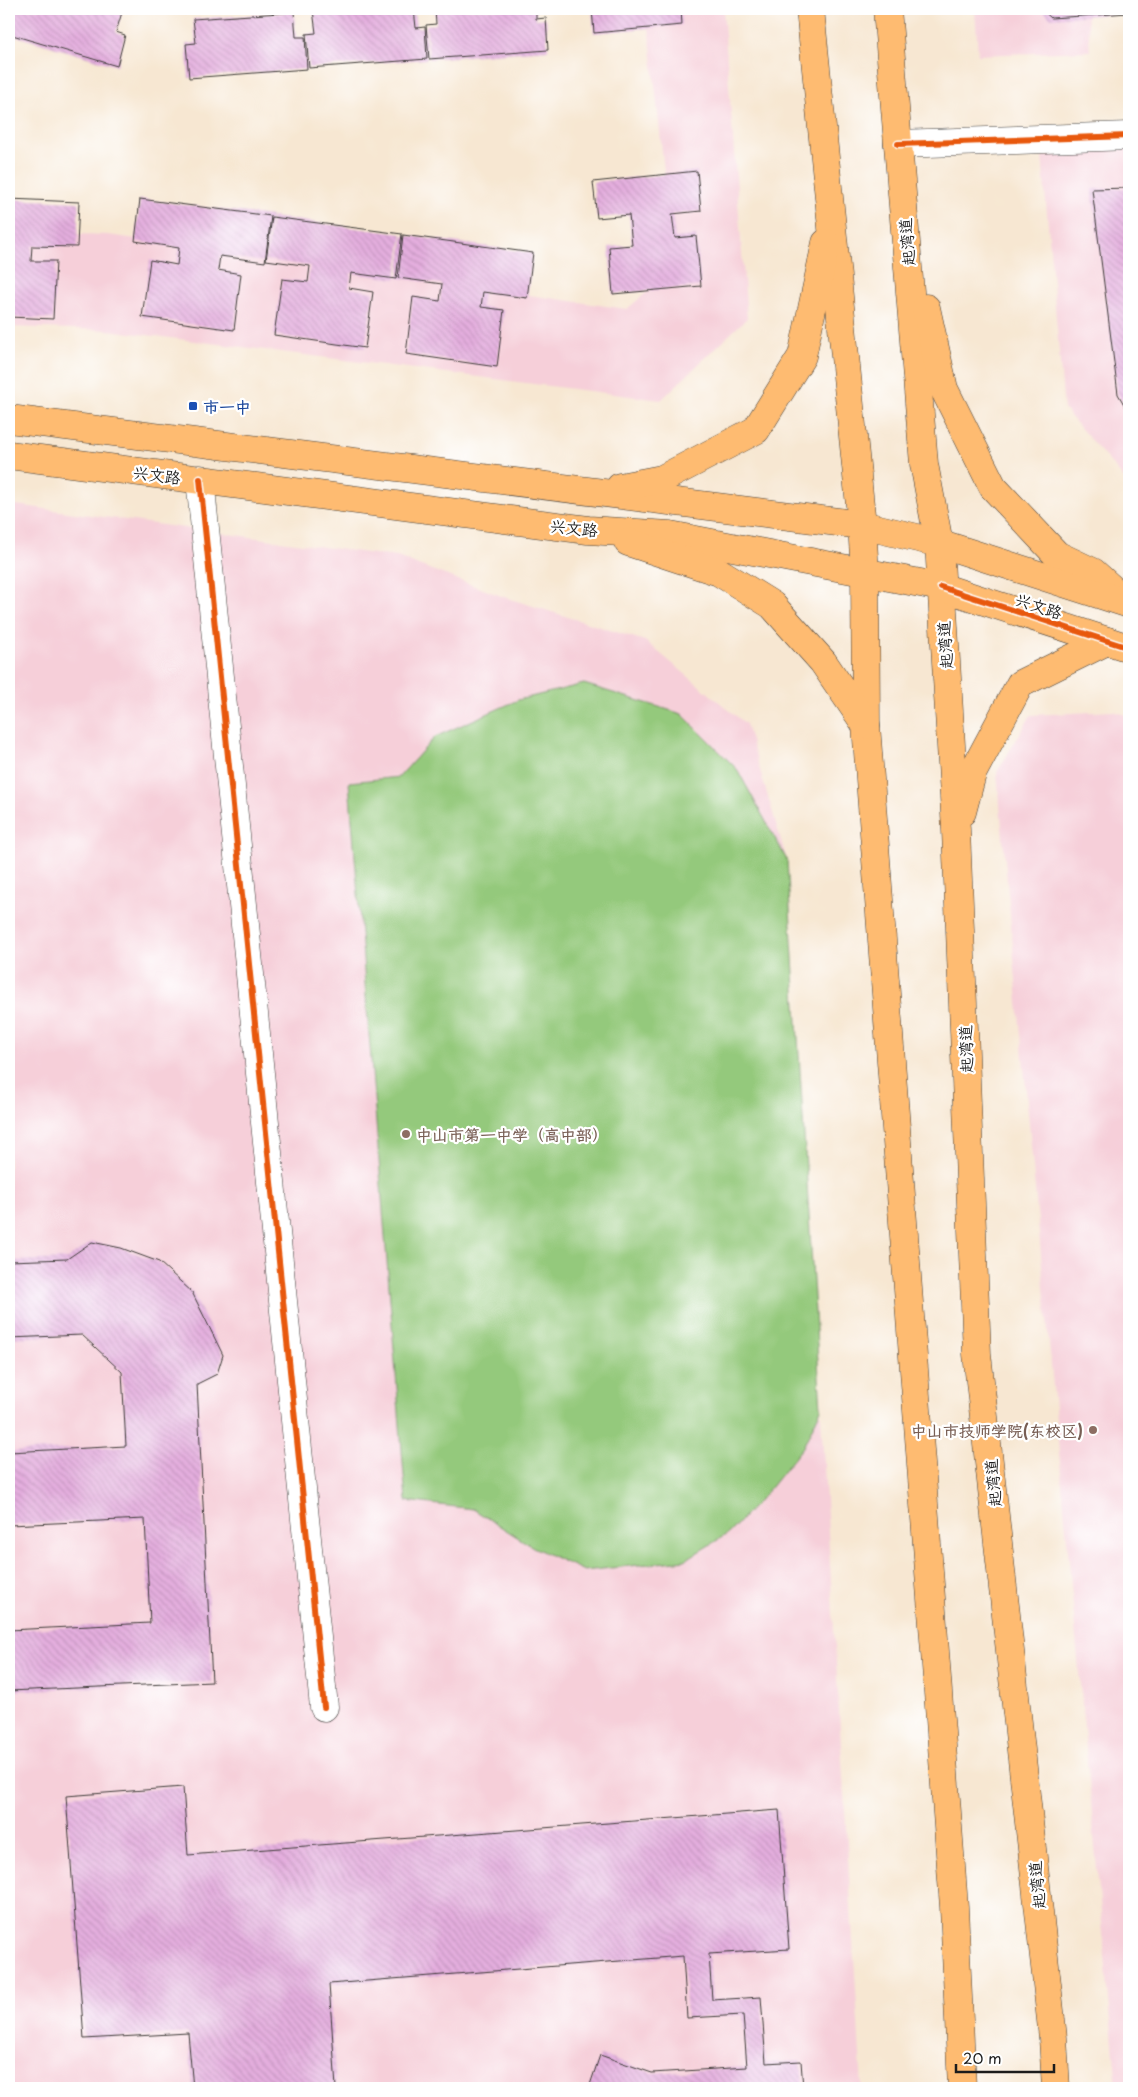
<svg xmlns="http://www.w3.org/2000/svg" width="1138" height="2097" viewBox="0 0 1138 2097" font-family="'Playpen Sans','LXGW WenKai TC',sans-serif">
<style>
.built{fill:#f6cfd9}
.garden{fill:#94c97b;stroke:#58724c}
.building{fill:url(#building-back-hatch)}
.lines{fill:none;stroke-linecap:round;stroke-linejoin:round}
.minor-casing{stroke:#3d3a37;stroke-width:29}
.major-casing{stroke:#3d3a37;stroke-width:29}
.minor{stroke:#fff;stroke-width:28}
.major{stroke:#febb71;stroke-width:28}
.cycleway-casing{stroke:#fff;stroke-width:9}
.cycleway{stroke:#e8590c;stroke-width:6}
.transit-dot{fill:#1a4fb4;stroke:#fff;stroke-width:2}
.education-dot{fill:#8d6e63;stroke:#fff;stroke-width:2}
.labels{text-anchor:middle;dominant-baseline:central;stroke-width:4.5;stroke-linejoin:round;paint-order:stroke}
.street-label{font-size:16px;fill:#1c1c1c;stroke:#fff}
.transit-label{font-size:16px;font-weight:bold;fill:#164399;stroke:#fff;text-anchor:start}
.education-label{font-size:16px;font-weight:bold;fill:#785e54;stroke:#fff;text-anchor:start}
</style>
<defs>
<pattern id="building-back-hatch" width="6" height="6" patternUnits="userSpaceOnUse" patternTransform="scale(1.25)"><rect width="6" height="6" fill="#e4aede"/><path d="M-1 5l2 2M0 0l6 6M5-1l2 2" fill="none" stroke="#c395be"/></pattern>
</defs>
<rect width="100%" height="100%" fill="#fff"/>
<filter id="ink" filterUnits="userSpaceOnUse"><feTurbulence type="fractalNoise" baseFrequency=".02" numOctaves="2"/><feDisplacementMap in="SourceGraphic" scale="10" xChannelSelector="R" yChannelSelector="G"/><feConvolveMatrix kernelMatrix="1 2 1 2 8 2 1 2 1" color-interpolation-filters="sRGB"/></filter>
<filter id="wash" filterUnits="userSpaceOnUse"><feTurbulence type="fractalNoise" baseFrequency=".0096" numOctaves="4" result="noise"/><feDisplacementMap in="SourceGraphic" scale="20" xChannelSelector="R" yChannelSelector="G"/><feGaussianBlur stdDeviation="1.12" result="paint"/><feColorMatrix in="noise" values="0 0 0 0 0 0 0 0 0 0 0 0 0 0 0 0 0 1.4 0 .05"/><feComposite in="paint" operator="in"/></filter>
<g filter="url(#wash)">
<rect width="100%" height="100%" fill="#f7e7d2"/>
<g class="built">
<path d="M647,9H723L747,318L661,400L107,330L9,327V232L108,235L627,309L671,272L665,180Z"/>
<path d="M975,9H1087L1090,51L978,55Z"/>
<path d="M1129,147V484L1064,409L1042,156Z"/>
<path d="M9,504L397,557L504,597L645,641L746,724L787,860L862,2088H9Z"/>
<path d="M1113,711L1129,716V2088H1117L997,772L1031,715Z"/>
</g>
<path class="garden" d="M584,684L682,714L737,769L787,860L821,1409L803,1447L766,1493L729,1533L685,1560L584,1571L533,1547L473,1509L406,1501L349,782L399,777L435,737L518,700Z"/>
<g id="blocks">
<g class="building">
<path d="M9,9H123L116,32L125,35L117,66L9,34Z"/>
<path d="M329,9H414L416,28L425,27L427,59L309,68L306,34L316,33L313,10Z"/>
<path d="M435,9H536V19L546,18L548,50L429,59L426,25L436,24Z"/>
<path d="M592,9H681L682,25L594,33Z"/>
<path d="M1041,9H1129V13L1051,18Z"/>
<path d="M294,12L296,37H305L307,69L189,78L186,44L196,43L193,19Z"/>
<path d="M697,171L701,211L672,214L675,238L696,236L701,286L613,294L609,247L632,245L629,215L597,218L593,182Z"/>
<path d="M1129,188V413L1118,394L1092,189Z"/>
<path d="M9,199L79,202L77,247L32,246L31,261H56L53,319L9,317Z"/>
<path d="M140,199L271,216L265,262L220,256L218,270L241,274L234,330L142,317L150,260L177,265L179,248L135,241Z"/>
<path d="M272,217L402,234L396,279L351,273L349,288L373,292L365,348L274,335L282,279L308,282L310,266L266,260Z"/>
<path d="M403,235L533,253L527,298L483,292L481,307L504,310L497,367L406,354L413,297L440,301L442,284L398,278Z"/>
<path d="M92,1242L121,1248L159,1262L192,1292L223,1355L217,1374L197,1384L212,1682L9,1691V1630L150,1623L145,1519L9,1525V1452L126,1446L122,1372L82,1335L9,1338V1261L67,1259Z"/>
<path d="M183,1787L188,1855L779,1810L789,1949L709,1954L712,2000L761,1997L766,2063L801,2061L803,2088H589L600,2055L652,2073L747,2067L743,2015L687,2018L683,1956L329,1984L336,2088H193L188,2033L84,2039L66,1796Z"/>
</g>
</g>
</g>
<g filter="url(#ink)">
<use href="#blocks" fill-opacity="0" stroke="#3d3a37" stroke-width="1"/>
<g class="lines">
<g class="minor-casing">
<g id="minor">
<path d="M898,144L1129,136"/>
<path d="M200,479L324,1707"/>
</g>
</g>
<g class="major-casing">
<g id="major">
<path d="M810,9L862,525L865,573L866,725L954,1907L962,2088"/>
<path d="M887,9L924,464L939,543L956,830L977,1354L1053,2038L1056,2088"/>
<path d="M926,308L944,389L993,487L1057,555L1093,572L1122,598"/>
<path d="M9,419L862,525L939,543L1129,604"/>
<path d="M9,455L588,530L670,535L941,587L1129,648"/>
<path d="M620,487L662,479L756,430L802,356L826,243"/>
<path d="M628,542L719,572L772,605L823,662L866,725"/>
<path d="M962,812L972,774L1020,684L1107,641"/>
</g>
</g>
<use href="#minor" class="minor"/>
<use href="#major" class="major"/>
<g class="cycleway-casing">
<g id="cycleway">
<path d="M898,144L1129,136"/>
<path d="M200,479L324,1707"/>
<path d="M941,587L1129,648"/>
</g>
</g>
<use href="#cycleway" class="cycleway"/>
</g>
</g>
<rect class="transit-dot" x="188" y="401" width="10" height="10" rx="2.5"/>
<g class="education-dot">
<circle cx="406" cy="1134" r="5"/>
<circle cx="1093" cy="1430" r="5"/>
</g>
<g class="labels">
<g class="street-label">
<text transform="translate(906 242) rotate(-95)">起湾道</text>
<text transform="translate(157 474) rotate(7)">兴文路</text>
<text transform="translate(574 527) rotate(6)">兴文路</text>
<text transform="translate(1039 605) rotate(18)">兴文路</text>
<text transform="translate(944 645) rotate(-94)">起湾道</text>
<text transform="translate(965 1049) rotate(-92)">起湾道</text>
<text transform="translate(992 1483) rotate(-96)">起湾道</text>
<text transform="translate(1036 1885) rotate(-96)">起湾道</text>
</g>
<g class="transit-label">
<text x="203" y="406">市一中</text>
</g>
<g class="education-label">
<text x="416" y="1134">中山市第一中学（高中部）</text>
<text x="1083" y="1430" text-anchor="end">中山市技师学院(东校区)</text>
</g>
</g>
<rect width="1138" height="2097" fill="none" stroke="#fff" stroke-width="30"/>
<path d="M956 2064v8h98v-8" fill="none" stroke="#1c1c1c" stroke-width="2.5"/>
<text x="963" y="2064" font-size="15" fill="#1c1c1c" stroke="#ffffff" stroke-width="4" paint-order="stroke">20 m</text>
</svg>
